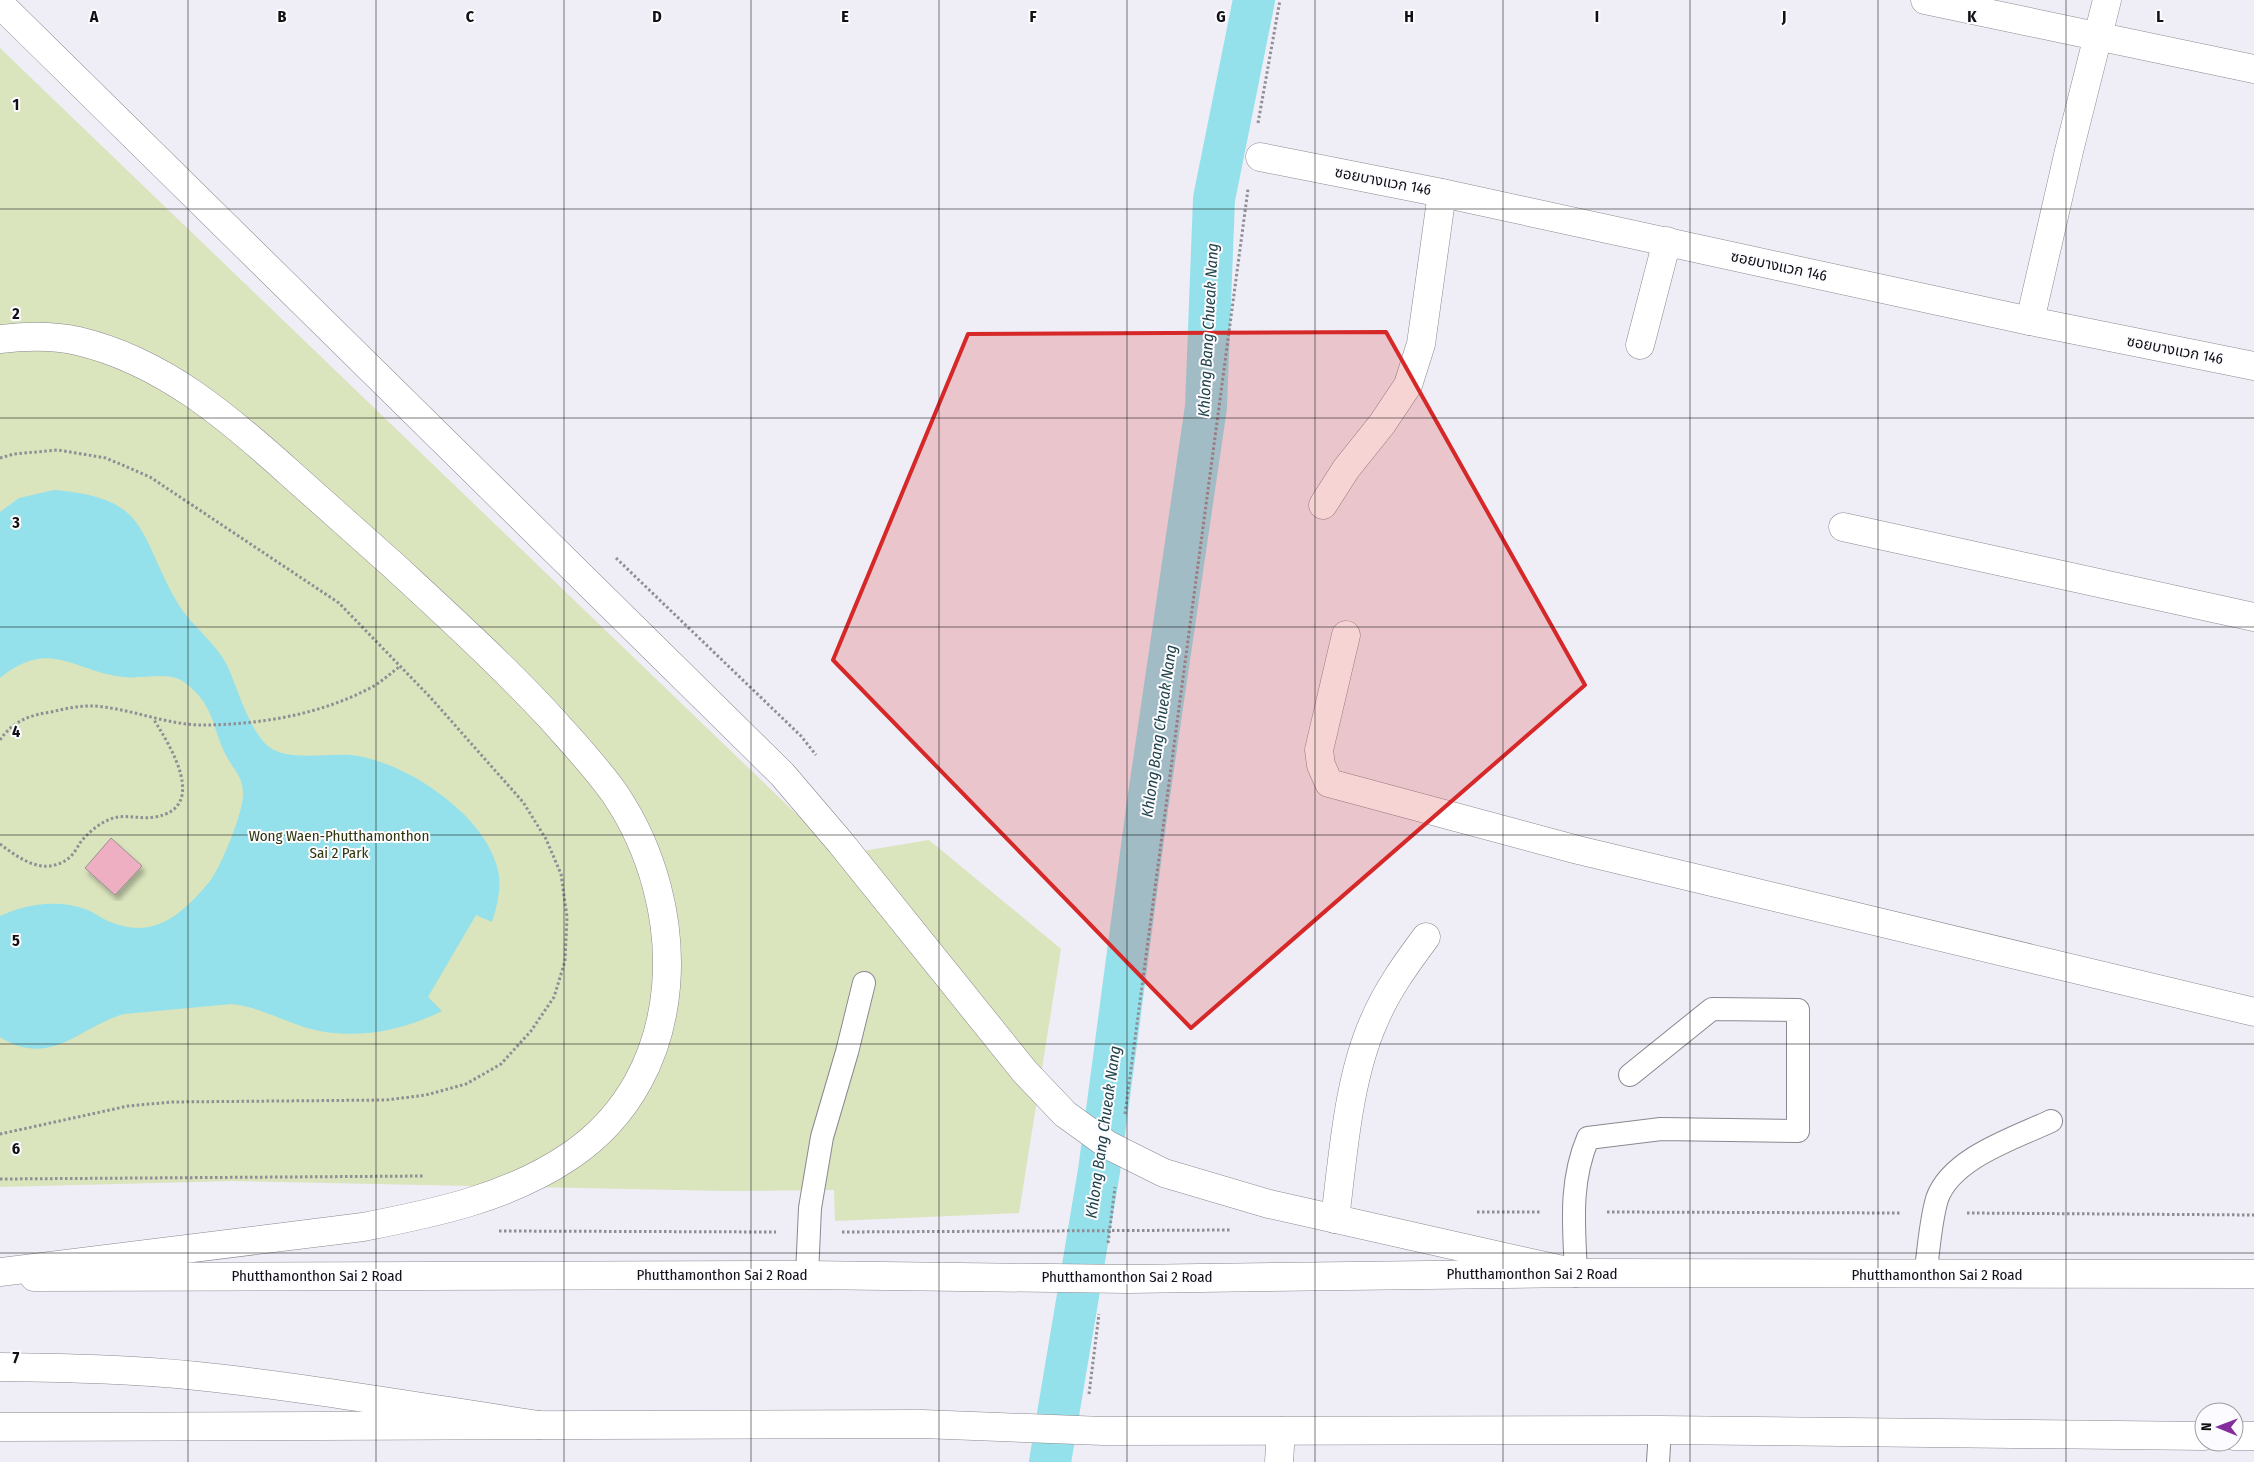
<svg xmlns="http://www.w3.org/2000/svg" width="2254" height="1462" viewBox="0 0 2254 1462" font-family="'Fira Sans Condensed','Noto Sans Thai',sans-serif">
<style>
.green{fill:#dae4bd}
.water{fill:#94e1eb}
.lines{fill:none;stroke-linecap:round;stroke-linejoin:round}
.canal{stroke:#94e1eb;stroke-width:42}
.building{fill:#eeafc2;stroke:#988f91;filter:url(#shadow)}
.service-casing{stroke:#8a8890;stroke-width:24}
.minor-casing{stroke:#8a8890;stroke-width:29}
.secondary-casing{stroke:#8a8890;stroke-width:29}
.primary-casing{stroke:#8a8890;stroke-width:29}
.path{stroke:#8f8e95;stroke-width:3;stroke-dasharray:2.5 2.5;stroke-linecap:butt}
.service{stroke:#fff;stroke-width:22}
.minor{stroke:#fff;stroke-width:28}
.secondary{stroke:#fff;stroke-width:28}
.primary{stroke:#fff;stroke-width:28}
.marked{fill:#d62828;fill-opacity:0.2;stroke:#d62828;stroke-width:4;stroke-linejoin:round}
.grid{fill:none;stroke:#111114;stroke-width:1;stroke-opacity:0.55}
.labels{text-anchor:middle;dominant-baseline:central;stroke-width:4;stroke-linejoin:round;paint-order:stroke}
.street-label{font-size:15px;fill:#111114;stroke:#fcfbff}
.park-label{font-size:15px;fill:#2f360b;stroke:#fcfbff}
.water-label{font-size:16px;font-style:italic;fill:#1f4348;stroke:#fcfbff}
.grid-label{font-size:16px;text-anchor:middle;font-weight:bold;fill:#111114;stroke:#fcfbff;stroke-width:4;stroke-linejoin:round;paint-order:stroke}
</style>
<defs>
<filter id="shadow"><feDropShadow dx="3" dy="5.5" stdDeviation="2.5" flood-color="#0004"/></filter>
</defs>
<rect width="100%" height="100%" fill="#efedf6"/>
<path class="green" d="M0,48L839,855L929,840L1061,949L1019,1213L835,1221L834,1190L725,1191L233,1181L0,1187Z"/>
<path class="water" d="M54,490C150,498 137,532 177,602C191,626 216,642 228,667C238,690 250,732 269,747C290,763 333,751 358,756C410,765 486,816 498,870C502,888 497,906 492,922L476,915L428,997L442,1011C398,1033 346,1042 298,1025C275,1017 257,1007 232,1004L124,1014C79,1027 50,1069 0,1037V916C25,904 58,899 85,909C96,913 106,922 119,925C159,937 186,910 210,881C221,867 244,811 243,793C243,778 235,771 228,759C217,741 215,718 203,701C198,694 188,684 181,680C165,672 141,679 124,677C73,672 51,637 0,678V512L19,498Z"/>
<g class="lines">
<path class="canal" d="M1050,1462L1099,1171L1147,809L1206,407L1214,199L1254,0"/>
</g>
<path class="building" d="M111,838L142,866L115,895L85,868Z"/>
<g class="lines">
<g class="service-casing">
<g id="service">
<path d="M1576,1273C1574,1226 1569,1183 1588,1138L1661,1129L1798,1131V1010L1712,1009L1630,1075"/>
<path d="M807,1275L810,1208L822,1137L847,1052L864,983"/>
<path d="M1925,1275C1929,1250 1930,1223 1937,1199C1951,1158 2015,1138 2051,1121"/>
<path d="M1658,1462L1660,1430"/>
</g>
</g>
<g class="minor-casing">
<g id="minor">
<path d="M1925,0L2254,69"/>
<path d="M1260,157L1442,193L2030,321L2254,366"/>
<path d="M2030,321L2069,151L2107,0"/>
<path d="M1640,345L1667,241"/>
<path d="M1323,505L1346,469L1382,424L1408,385L1421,344L1442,193"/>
<path d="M1843,527L2254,617"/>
<path d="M1346,635L1319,750L1321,765L1329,783L1578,850L2254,1012"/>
<path d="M1335,1219C1343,1156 1348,1079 1374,1021C1387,990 1406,964 1426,937"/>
<path d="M1279,1462L1281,1431"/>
</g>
</g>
<g class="secondary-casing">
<g id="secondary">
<path d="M34,1277L807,1275L1128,1279L1576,1273L2254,1274"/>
<path d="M0,1427L922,1424L1103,1431L1660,1430L2204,1436"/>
<path d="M2234,1436H2254"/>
</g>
</g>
<g class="primary-casing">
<g id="primary">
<path d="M0,4L782,774L840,842L1025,1072L1065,1114L1108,1145L1164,1173L1269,1204L1576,1273"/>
<path d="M0,339C26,336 52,335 78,341C163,361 229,418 292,475C326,505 359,535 393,565C447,615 501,664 551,718C573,743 596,767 615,794C691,907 690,1075 570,1156C508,1198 435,1213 363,1227L0,1272"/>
<path d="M0,1367C66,1368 132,1369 197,1376C311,1388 425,1408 539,1425"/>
</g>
</g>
<g class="path">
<path d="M1258,123L1280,0"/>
<path d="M0,458L14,454L58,450L106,458L150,477L339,603L430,697L523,802L546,839L561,874L567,917L565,961L554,997L531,1031L501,1064L466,1084L426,1095L386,1100L172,1102L128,1106L0,1134"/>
<path d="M616,558L801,736L816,755"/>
<path d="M0,740C13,721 30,715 51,712C68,708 85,704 103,707C138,711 171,726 207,725C263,724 322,714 372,687C381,682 390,674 399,667"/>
<path d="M0,844C20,859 44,877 69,858C73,855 77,848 80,843C87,834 96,826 106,821C123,812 138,820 155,817C209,808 170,745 154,720"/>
<path d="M1125,1114L1248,189"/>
<path d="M0,1179L424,1176"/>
<path d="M1477,1212H1541"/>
<path d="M1607,1212L1901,1213"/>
<path d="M1967,1213L2254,1215"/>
<path d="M499,1231L776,1232"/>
<path d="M842,1232L1230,1230"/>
<path d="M1108,1243L1115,1187"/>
<path d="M1089,1394L1099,1314"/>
</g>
<use href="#service" class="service"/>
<use href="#minor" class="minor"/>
<use href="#secondary" class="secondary"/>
<use href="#primary" class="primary"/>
</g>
<path class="marked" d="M1386,332L1585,685L1191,1028L833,660L968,334Z"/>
<path class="grid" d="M188,0V1462M376,0V1462M564,0V1462M751,0V1462M939,0V1462M1127,0V1462M1315,0V1462M1503,0V1462M1690,0V1462M1878,0V1462M2066,0V1462M0,209H2254M0,418H2254M0,627H2254M0,835H2254M0,1044H2254M0,1253H2254"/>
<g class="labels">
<g class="street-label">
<text transform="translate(1383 181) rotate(11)">ซอยบางแวก 146</text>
<text transform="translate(1779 266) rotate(12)">ซอยบางแวก 146</text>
<text transform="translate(2175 350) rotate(11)">ซอยบางแวก 146</text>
<text x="1532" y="1274">Phutthamonthon Sai 2 Road</text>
<text x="722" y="1275">Phutthamonthon Sai 2 Road</text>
<text x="1937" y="1275">Phutthamonthon Sai 2 Road</text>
<text x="317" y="1276">Phutthamonthon Sai 2 Road</text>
<text x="1127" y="1277">Phutthamonthon Sai 2 Road</text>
</g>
<g class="park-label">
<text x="339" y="836">Wong Waen-Phutthamonthon<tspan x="339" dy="17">Sai 2 Park</tspan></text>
</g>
<g class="water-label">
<text transform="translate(1208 330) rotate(-87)">Khlong Bang Chueak Nang</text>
<text transform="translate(1159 731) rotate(-82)">Khlong Bang Chueak Nang</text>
<text transform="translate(1103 1132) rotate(-82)">Khlong Bang Chueak Nang</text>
</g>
</g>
<g class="grid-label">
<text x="94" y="22">A</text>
<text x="282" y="22">B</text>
<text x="470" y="22">C</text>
<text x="657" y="22">D</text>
<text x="845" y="22">E</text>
<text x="1033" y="22">F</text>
<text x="1221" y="22">G</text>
<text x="1409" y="22">H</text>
<text x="1597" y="22">I</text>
<text x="1784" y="22">J</text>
<text x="1972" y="22">K</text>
<text x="2160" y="22">L</text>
<text x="16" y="110">1</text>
<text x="16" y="319">2</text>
<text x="16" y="528">3</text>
<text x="16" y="737">4</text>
<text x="16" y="946">5</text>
<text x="16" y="1154">6</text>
<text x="16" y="1363">7</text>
</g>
<g transform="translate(2219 1427) rotate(271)"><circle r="24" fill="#fcfbff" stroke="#9e9da1"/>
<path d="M0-4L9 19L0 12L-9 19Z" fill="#832e9c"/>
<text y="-8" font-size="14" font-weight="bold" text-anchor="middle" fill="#111114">N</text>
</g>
</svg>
